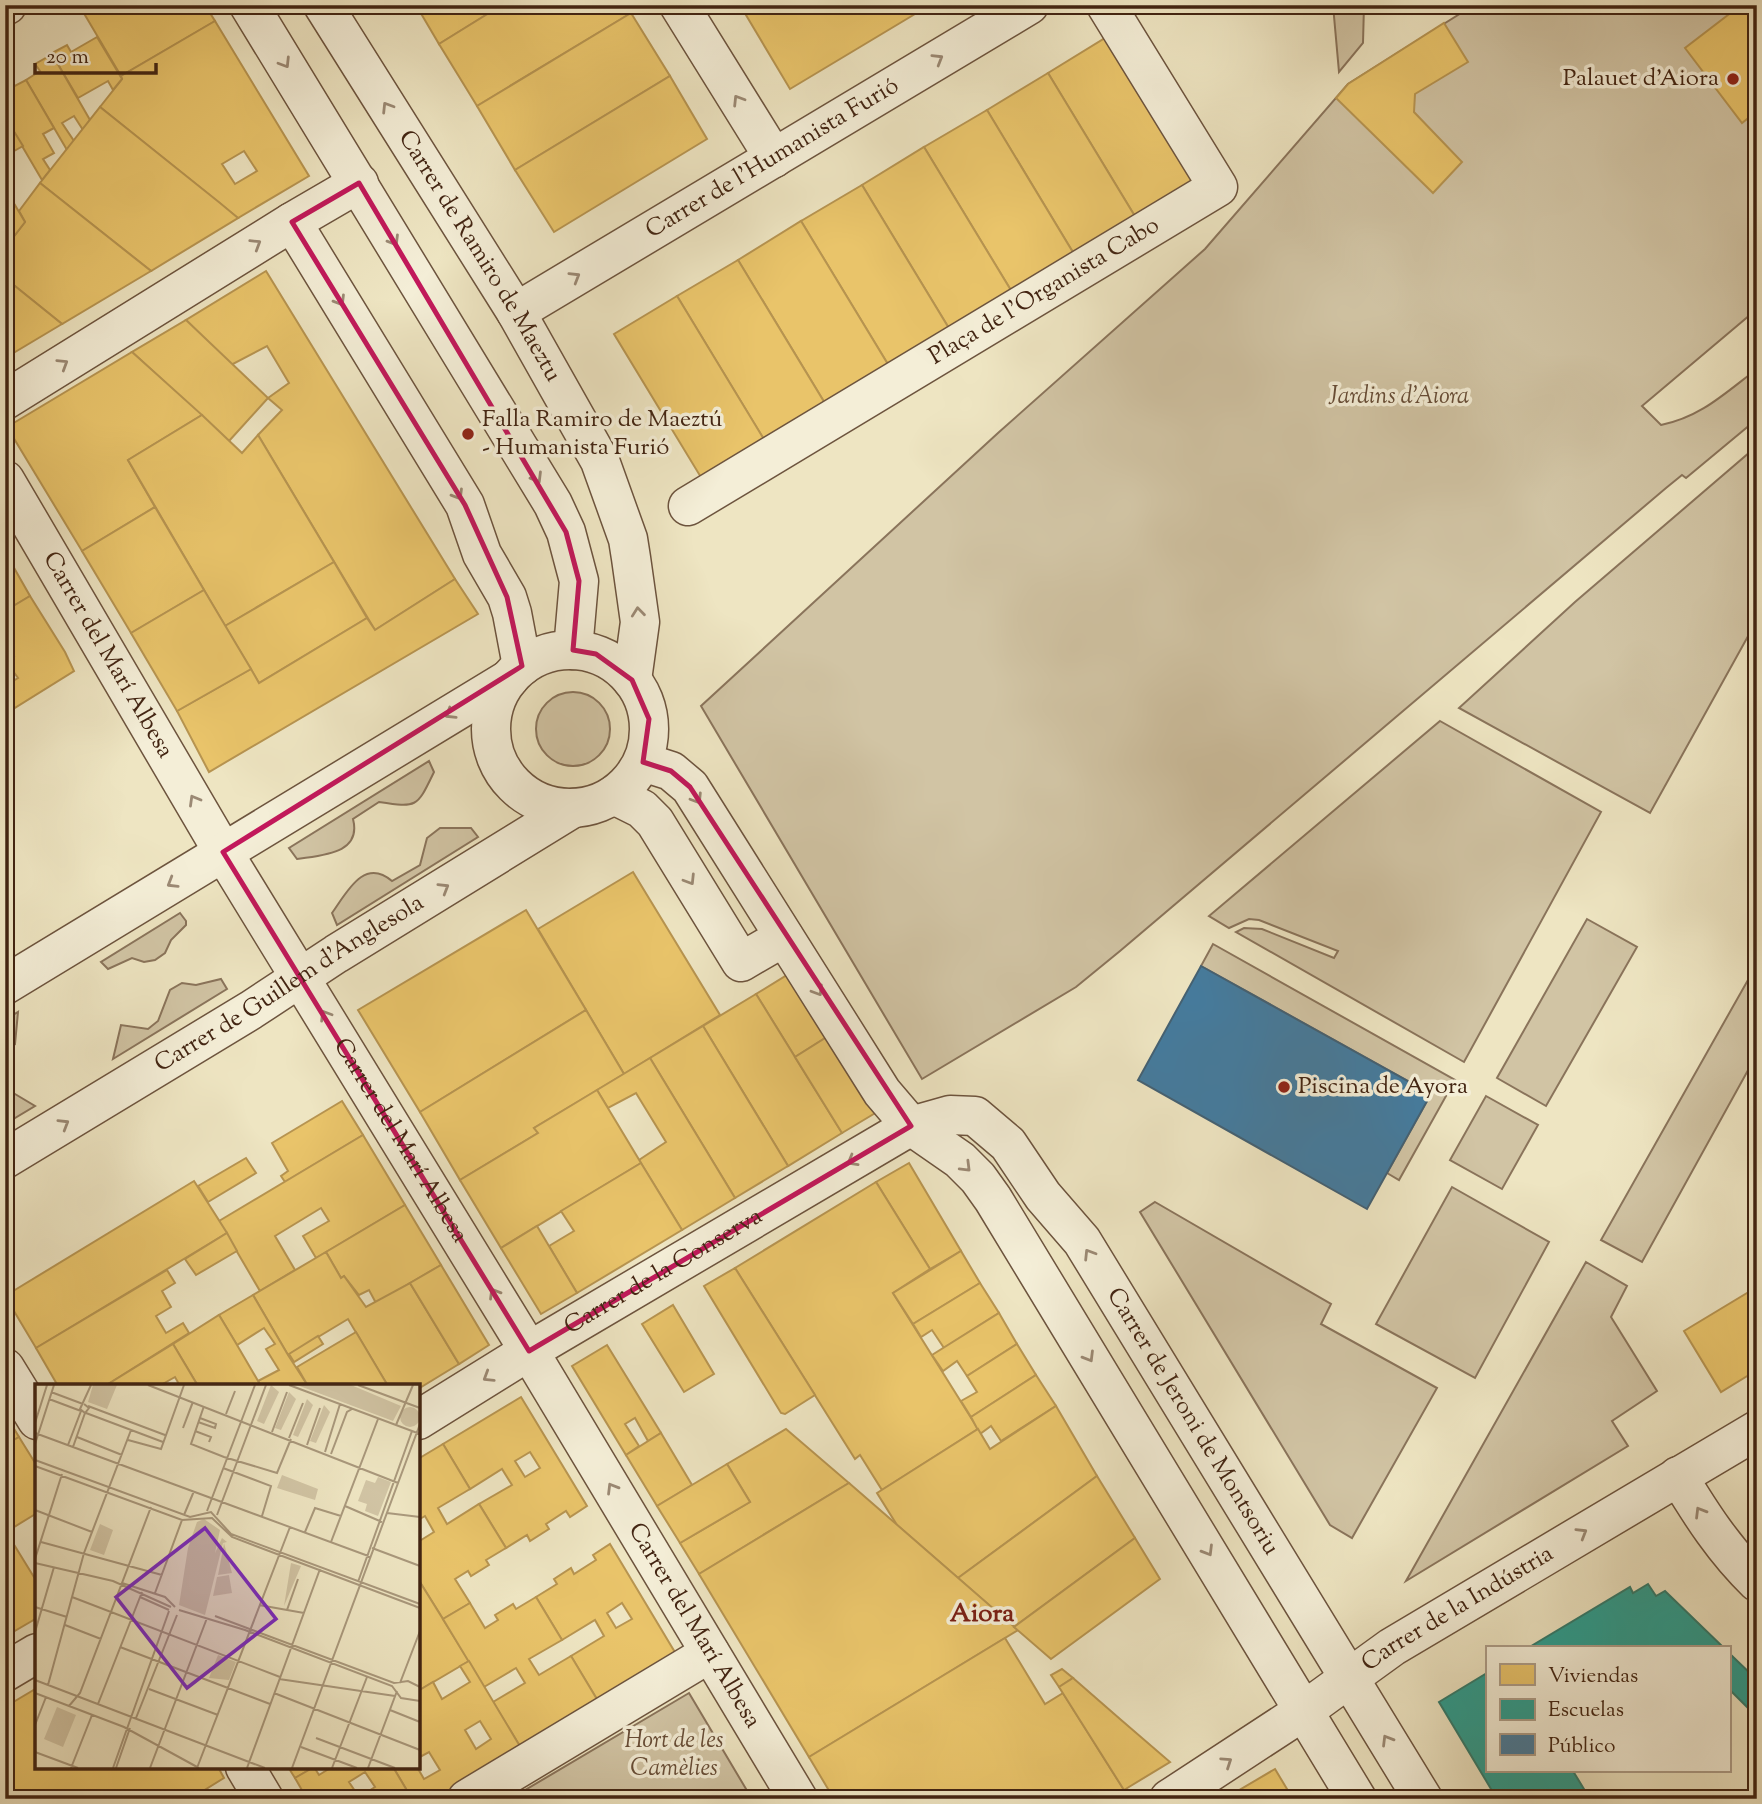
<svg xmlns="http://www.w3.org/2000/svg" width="1762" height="1804" viewBox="0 0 1762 1804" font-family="'Sorts Mill Goudy',serif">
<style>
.green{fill:#d1c4a4;stroke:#8a745b;stroke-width:2}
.homes{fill:#e9c46a;stroke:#b79450;stroke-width:2;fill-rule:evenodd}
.schools{fill:#2a9d8f;stroke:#31796a;stroke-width:2}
.public{fill:#457b9d;stroke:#446173;stroke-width:2}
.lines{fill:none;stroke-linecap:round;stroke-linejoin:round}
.street-casing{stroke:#6d543e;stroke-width:41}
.street{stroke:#f4eed7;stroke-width:38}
.oneway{stroke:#9b8974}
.marked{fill:none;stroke:#c2185b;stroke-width:5;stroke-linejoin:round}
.poi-dot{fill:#8f2418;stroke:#f4eed7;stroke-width:2.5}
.labels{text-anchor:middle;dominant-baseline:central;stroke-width:7;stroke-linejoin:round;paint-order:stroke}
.poi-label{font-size:24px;fill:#422412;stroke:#f4eed7;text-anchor:start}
.street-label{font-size:24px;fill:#422412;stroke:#f4eed7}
.park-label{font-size:24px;font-style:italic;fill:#664c36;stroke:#f4eed7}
.neighbourhood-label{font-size:26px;font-weight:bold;fill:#7a1f14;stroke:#f4eed7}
.inset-road{fill:none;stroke:#a9987c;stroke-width:2}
.view{fill:#7b2cbf;fill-opacity:0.15;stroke:#7b2cbf;stroke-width:3.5}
.inset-edge{fill:none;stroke:#422412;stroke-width:3.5}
</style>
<rect width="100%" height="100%" fill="#eee5c2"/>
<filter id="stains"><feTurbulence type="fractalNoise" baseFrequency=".00286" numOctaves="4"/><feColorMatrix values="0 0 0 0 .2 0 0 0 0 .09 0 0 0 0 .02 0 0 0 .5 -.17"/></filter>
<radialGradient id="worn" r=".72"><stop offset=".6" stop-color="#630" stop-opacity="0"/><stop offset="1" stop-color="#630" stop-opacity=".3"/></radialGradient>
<g class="green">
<path d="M1333,5H1364L1363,43L1339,72Z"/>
<path d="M1474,5H1757V309L1642,406L1661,425C1701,417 1725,393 1757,369V419L1686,478L1682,475L1666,488L1120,951L1076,987L922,1079L701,706L998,433L1205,249L1348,84Z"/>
<path d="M1757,446V620L1650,813L1459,708L1575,602Z"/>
<circle cx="573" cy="729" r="37"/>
<path d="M1440,721L1601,812L1464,1062L1236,932L1244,928L1262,929L1334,958L1338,951L1259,920L1249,919L1229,928L1209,916Z"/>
<path d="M429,761L434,772C417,807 418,808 379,802L353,819C362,854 322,855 297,859L289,848Z"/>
<path d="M440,828H471L478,837L337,925L332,913C347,892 364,857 392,881L420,865L427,838Z"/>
<path d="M180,913L186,921V925L171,940L165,953L155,960L144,962L132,958L108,969L101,962Z"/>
<path d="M1587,919L1637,947L1546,1106L1497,1078Z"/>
<path d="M1213,944L1455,1080L1399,1180L1387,1173L1431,1094L1201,966Z"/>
<path d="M1757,964V1054L1642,1262L1601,1240Z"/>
<path d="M221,979L227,989L113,1059L121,1025L148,1029L158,1021L170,990L182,983L196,985Z"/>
<path d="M18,1012L15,1044L5,1042V1020Z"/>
<path d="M15,1094L35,1106L5,1124V1096Z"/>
<path d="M1486,1096L1538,1125L1502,1189L1450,1160Z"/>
<path d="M1452,1187L1549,1242L1475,1378L1376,1324Z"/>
<path d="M1155,1202L1331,1304L1321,1324L1437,1388L1352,1538L1330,1525L1140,1212Z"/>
<path d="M1586,1262L1627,1286L1611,1317L1657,1391L1612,1421L1628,1446L1406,1581Z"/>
<path d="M689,1693L752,1799H510Z"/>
</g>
<g class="homes">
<path d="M79,5H205L215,21L121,76Z"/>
<path d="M416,5H502L439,44Z"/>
<path d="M502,5H626L631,13L477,106L439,44Z"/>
<path d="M740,5H923L925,8L790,89Z"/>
<path d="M1741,5H1757V111L1742,123L1685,48Z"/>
<path d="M631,13L670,76L515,170L477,106Z"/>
<path d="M215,21L309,176L238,218L100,107L122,79L121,76ZM244,151L257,171L235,184L222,164Z"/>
<path d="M1444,23L1468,62L1415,94L1414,112L1462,162L1433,193L1336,98L1348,84Z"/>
<path d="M1110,35L1198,180L1136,218L1048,73Z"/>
<path d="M97,37L122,79L113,90L108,81L78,98L56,61L58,60L54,52L67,45L71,52Z"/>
<path d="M49,56L53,63L56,61L90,120L83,130L74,116L62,123L74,141L67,150L26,80L40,71L35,64Z"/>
<path d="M1048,73L1136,218L1074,254L987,110Z"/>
<path d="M670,76L707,139L554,232L515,170Z"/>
<path d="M26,80L54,128L43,134L54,153L43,159L50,170L42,180L5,117V83L9,89Z"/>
<path d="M100,107L220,203L238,218L151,271L40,183Z"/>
<path d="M987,110L1074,254L1012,292L924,147Z"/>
<path d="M5,117L23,146L5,156Z"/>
<path d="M924,147L1012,292L950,330L862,185Z"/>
<path d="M40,183L151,271L62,324L5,278V248L25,222L19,211Z"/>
<path d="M862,185L950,330L889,366L801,221Z"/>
<path d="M9,195L25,222L5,248V197Z"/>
<path d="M801,221L889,366L826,405L738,260Z"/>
<path d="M738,260L826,405L765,441L677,296Z"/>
<path d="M266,271L455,579L375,630L258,435L282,410L268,398L289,383L267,346L231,365L186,320Z"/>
<path d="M5,278L62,324L5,358Z"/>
<path d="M677,296L765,441L702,479L614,334Z"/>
<path d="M186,320L268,398L229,441L132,352Z"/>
<path d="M132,352L202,415L128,460L155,507L82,551L7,427Z"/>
<path d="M202,415L242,453L258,435L334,562L225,626L128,460Z"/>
<path d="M155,507L204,590L131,633L82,551Z"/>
<path d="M5,552L30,596L5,611Z"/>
<path d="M334,562L367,618L259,683L225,626Z"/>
<path d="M455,579L478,614L209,772L177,711L251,669L259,683L367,618L375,630Z"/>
<path d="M204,590L251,669L177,711L131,633Z"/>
<path d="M30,596L65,652L74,671L13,709L5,695V686L18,678L10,667L5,670V662L14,656L10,650L5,653V611Z"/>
<path d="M633,872L720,1015L624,1074L538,929Z"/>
<path d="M526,910L586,1010L420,1112L358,1010Z"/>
<path d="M792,972L830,1035L795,1057L756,994Z"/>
<path d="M756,994L842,1133L788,1166L703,1026Z"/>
<path d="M586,1010L624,1074L534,1128L538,1133L460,1180L420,1112Z"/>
<path d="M703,1026L788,1166L735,1198L650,1058Z"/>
<path d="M830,1035L877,1112L842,1133L795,1057Z"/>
<path d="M650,1058L735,1198L682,1230L639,1160L666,1142L636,1093L608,1108L597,1090Z"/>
<path d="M597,1090L641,1163L501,1248L460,1180L538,1133L534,1128Z"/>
<path d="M342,1101L363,1135L285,1182L281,1176L288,1171L272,1143Z"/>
<path d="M363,1135L405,1205L316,1258L303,1236L329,1221L321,1208L275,1236L295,1270L260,1291L219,1221Z"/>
<path d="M246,1158L256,1173L208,1202L198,1186Z"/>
<path d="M641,1163L682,1230L577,1293L549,1246L574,1231L561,1211Z"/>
<path d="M909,1163L961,1251L930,1269L876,1182Z"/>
<path d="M194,1181L227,1233L36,1348L5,1296Z"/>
<path d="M876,1182L930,1269L893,1293L978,1429L882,1490L860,1455L855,1459L735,1268Z"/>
<path d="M405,1205L441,1265L376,1303L369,1290L359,1295L344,1276L341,1278L326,1252Z"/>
<path d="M537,1226L577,1293L541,1314L501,1248Z"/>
<path d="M227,1233L237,1251L196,1275L185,1259Z"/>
<path d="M961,1251L980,1283L913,1324L893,1293Z"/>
<path d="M326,1252L341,1278L344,1276L366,1307L410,1283L459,1364L418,1389V1386H388L348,1319L288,1355L253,1295Z"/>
<path d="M441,1265L489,1345L459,1364L410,1283Z"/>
<path d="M735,1268L815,1395L785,1414L781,1413L704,1286Z"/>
<path d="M167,1270L175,1283L162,1291L171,1307L156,1316L166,1333L183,1323L189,1333L105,1386H58L36,1348Z"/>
<path d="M980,1283L999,1313L944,1348L932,1330L921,1337L913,1324Z"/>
<path d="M1757,1287V1370L1721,1392L1684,1331Z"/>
<path d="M253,1295L288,1355L308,1386H261L258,1381L279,1370L266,1349L275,1344L264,1328L237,1345L219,1315Z"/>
<path d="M673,1305L714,1374L684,1392L642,1324Z"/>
<path d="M999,1313L1017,1344L967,1376L957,1361L943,1371L932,1355Z"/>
<path d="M219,1315L237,1345L261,1386H198L188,1369L173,1344Z"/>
<path d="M356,1332L388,1386H308L297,1367Z"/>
<path d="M318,1336L323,1344L294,1362L289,1354Z"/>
<path d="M173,1344L198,1386H180L175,1377L159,1386H105Z"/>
<path d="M1017,1344L1036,1375L971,1417L961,1401L977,1392L967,1376Z"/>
<path d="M607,1345L661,1433L648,1441L635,1418L625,1424L639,1446L626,1455L572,1366Z"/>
<path d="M1036,1375L1056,1406L1001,1441L991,1426L980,1434L971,1417Z"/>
<path d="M521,1397L587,1506L570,1517L566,1511L546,1524L549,1529L530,1541L527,1535L506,1548L479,1504L512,1485L502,1469L470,1489L443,1444ZM530,1452L540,1468L525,1477L515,1461Z"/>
<path d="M1056,1406L1097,1476L958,1578L897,1525L877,1493L978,1429L990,1449Z"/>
<path d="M5,1414L19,1437L5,1445Z"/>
<path d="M786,1429L849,1483L699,1574L680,1543L750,1502L727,1464Z"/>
<path d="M661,1433L692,1485L657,1506L626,1455Z"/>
<path d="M19,1437L37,1466V1513L6,1532L5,1445Z"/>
<path d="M443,1444L470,1489L438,1508L447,1524L479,1504L506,1548L486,1560L489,1565L471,1576L468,1571L455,1579L470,1603L443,1619L418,1579V1542L434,1532L425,1516L418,1520V1459Z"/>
<path d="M727,1464L750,1502L680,1543L657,1506Z"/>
<path d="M1097,1476L1135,1538L1014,1627L958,1578Z"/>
<path d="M849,1483L1018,1630L809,1757L699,1574Z"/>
<path d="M5,1530L37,1582V1618L6,1636Z"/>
<path d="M1135,1538L1160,1579L1051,1659L1014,1627Z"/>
<path d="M610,1544L676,1654L598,1701L571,1656L604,1636L595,1620L562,1640L536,1597L557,1584L554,1579L571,1568L574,1574L596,1560L593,1555ZM622,1603L632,1619L616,1628L607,1613Z"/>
<path d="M418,1579L469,1661L418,1691Z"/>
<path d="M536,1597L562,1640L529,1659L539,1675L571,1656L598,1701L521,1748L493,1702L525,1683L516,1668L484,1687L443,1619L470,1603L485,1628L498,1620L495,1615L513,1604L516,1609Z"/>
<path d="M1005,1638L1045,1704L1063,1693L1124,1790L1109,1799H834L809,1757Z"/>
<path d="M469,1661L521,1748L437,1799H412L393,1767H417L424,1779L440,1770L429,1752L418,1758V1691L433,1682L442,1699L470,1682L460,1666ZM480,1721L491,1739L476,1749L465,1730Z"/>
<path d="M1062,1669L1073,1678L1059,1687L1051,1675Z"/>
<path d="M1073,1678L1120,1719L1170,1762L1124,1790L1059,1687Z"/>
<path d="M37,1688V1767H218L224,1778L190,1799H5V1707Z"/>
<path d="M288,1767H314L295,1778Z"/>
<path d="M314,1767L319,1775L332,1767H393L412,1799H307L295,1778ZM365,1772L375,1787L359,1797L349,1782Z"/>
<path d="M1275,1769L1293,1799H1224Z"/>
</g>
<g class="schools">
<path d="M1648,1584L1656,1596L1665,1591L1724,1648H1528L1630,1587L1633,1593Z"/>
<path d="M1729,1653L1757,1680V1717L1729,1689Z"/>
<path d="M1487,1673V1771H1573L1590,1799H1497L1439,1702Z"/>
</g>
<path class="public" d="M1201,966L1431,1094L1367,1209L1138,1080Z"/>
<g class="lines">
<g class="street-casing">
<g id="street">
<path d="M249,5L553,504L566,532L579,581L573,650"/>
<path id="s1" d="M323,5L516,312L600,461L628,539L631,558L640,622L632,680"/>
<path d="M679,5L774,158"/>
<path d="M5,6L7,5"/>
<path d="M292,222L465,505L482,554L507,597L512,613L522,666"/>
<path id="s2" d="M516,312L1029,5"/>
<path d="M5,400L292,222L359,183"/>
<path id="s3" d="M5,480L223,852L529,1351L798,1799"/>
<path id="s4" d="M688,506L1218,187L1106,5"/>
<circle cx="570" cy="729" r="79"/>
<path d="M643,762L671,771L690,787L882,1092L911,1126L960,1160L978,1178L993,1199L1357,1799"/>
<path d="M614,795L642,809L655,822L741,962L784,937"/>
<path d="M5,985L509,679"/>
<path id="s5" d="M5,1159L251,1010L336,954L573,808"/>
<path d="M5,1368L37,1420"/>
<path id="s6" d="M418,1420L529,1351L911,1126L950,1115L975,1116L1008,1144L1043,1196L1082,1241L1423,1799"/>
<path d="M1678,1476C1701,1514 1724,1550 1757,1582"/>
<path d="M5,1672L37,1653"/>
<path d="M245,1767L264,1799"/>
<path d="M467,1799L710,1653"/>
<path id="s7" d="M1169,1799L1305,1710L1392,1647L1757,1430"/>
</g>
</g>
<use href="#street" class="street"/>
</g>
<defs><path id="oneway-chevron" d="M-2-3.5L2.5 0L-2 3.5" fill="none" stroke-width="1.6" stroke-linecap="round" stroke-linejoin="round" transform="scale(1.75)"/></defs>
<g class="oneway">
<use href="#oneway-chevron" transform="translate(938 59) rotate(-31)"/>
<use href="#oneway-chevron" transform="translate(285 63) rotate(58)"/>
<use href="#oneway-chevron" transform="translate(738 100) rotate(-122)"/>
<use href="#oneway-chevron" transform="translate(387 107) rotate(-122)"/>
<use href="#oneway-chevron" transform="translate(394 241) rotate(59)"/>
<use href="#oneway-chevron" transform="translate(256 244) rotate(-32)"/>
<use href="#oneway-chevron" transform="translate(575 277) rotate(-31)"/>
<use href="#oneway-chevron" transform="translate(340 301) rotate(59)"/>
<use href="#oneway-chevron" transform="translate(63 364) rotate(-32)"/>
<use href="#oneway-chevron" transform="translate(537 478) rotate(59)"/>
<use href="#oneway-chevron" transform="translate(458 495) rotate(59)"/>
<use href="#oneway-chevron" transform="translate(638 612) rotate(-96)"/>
<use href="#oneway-chevron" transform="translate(450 714) rotate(149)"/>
<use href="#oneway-chevron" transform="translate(697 799) rotate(58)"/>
<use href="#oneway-chevron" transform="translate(194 800) rotate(-120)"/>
<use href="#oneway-chevron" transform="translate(690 880) rotate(58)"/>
<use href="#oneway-chevron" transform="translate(172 883) rotate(149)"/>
<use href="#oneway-chevron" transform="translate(444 888) rotate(-31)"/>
<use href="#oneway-chevron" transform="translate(818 991) rotate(58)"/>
<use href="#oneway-chevron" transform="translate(325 1015) rotate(-122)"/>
<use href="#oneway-chevron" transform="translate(64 1124) rotate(-31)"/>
<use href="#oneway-chevron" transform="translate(852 1161) rotate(150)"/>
<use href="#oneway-chevron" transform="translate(966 1167) rotate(45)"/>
<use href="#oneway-chevron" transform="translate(1089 1254) rotate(-122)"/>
<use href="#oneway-chevron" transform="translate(494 1293) rotate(-121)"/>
<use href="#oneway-chevron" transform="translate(1089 1357) rotate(59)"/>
<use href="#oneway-chevron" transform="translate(488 1377) rotate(148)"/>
<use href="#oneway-chevron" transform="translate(612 1488) rotate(-121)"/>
<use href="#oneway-chevron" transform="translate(1700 1512) rotate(-121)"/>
<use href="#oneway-chevron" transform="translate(1582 1533) rotate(-31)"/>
<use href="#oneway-chevron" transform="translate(1208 1551) rotate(59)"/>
<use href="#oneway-chevron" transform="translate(1387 1740) rotate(-121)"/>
<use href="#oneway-chevron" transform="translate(1227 1762) rotate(-34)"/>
</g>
<path class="marked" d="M359,183L566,532L579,581L573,650L596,654L632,680L649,719L643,762L671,771L690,787L911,1126L529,1351L223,852L522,666L507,597L465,505L292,222Z"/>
<g class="poi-dot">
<circle cx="1733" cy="79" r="7"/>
<circle cx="468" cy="434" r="7"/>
<circle cx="1284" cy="1087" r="7"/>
</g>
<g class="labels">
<g class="poi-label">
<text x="1719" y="79" text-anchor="end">Palauet d'Aiora</text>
<text x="482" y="420">Falla Ramiro de Maeztú<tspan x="482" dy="28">- Humanista Furió</tspan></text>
<text x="1298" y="1087">Piscina de Ayora</text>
</g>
<g class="street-label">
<text stroke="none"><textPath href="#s2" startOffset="299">Carrer de l'Humanista Furió</textPath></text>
<text stroke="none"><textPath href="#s1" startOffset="296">Carrer de Ramiro de Maeztu</textPath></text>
<text stroke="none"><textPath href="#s4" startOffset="416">Plaça de l'Organista Cabo</textPath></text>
<text stroke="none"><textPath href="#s3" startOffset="203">Carrer del Marí Albesa</textPath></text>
<text stroke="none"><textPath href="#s5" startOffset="334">Carrer de Guillem d'Anglesola</textPath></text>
<text stroke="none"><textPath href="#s3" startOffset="770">Carrer del Marí Albesa</textPath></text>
<text stroke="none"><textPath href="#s6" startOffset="287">Carrer de la Conserva</textPath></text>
<text stroke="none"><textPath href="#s6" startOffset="1017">Carrer de Jeroni de Montsoriu</textPath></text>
<text stroke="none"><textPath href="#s7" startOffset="346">Carrer de la Indústria</textPath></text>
<text stroke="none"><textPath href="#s3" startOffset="1337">Carrer del Marí Albesa</textPath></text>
</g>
<g class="park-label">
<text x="1399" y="397">Jardins d'Aiora</text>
<text x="674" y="1741">Hort de les<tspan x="674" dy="28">Camèlies</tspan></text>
</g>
<g class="neighbourhood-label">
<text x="982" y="1614">Aiora</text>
</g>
</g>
<g transform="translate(35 1384)">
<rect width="385" height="385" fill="#eee5c2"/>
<path d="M58,1H82L72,25L53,18ZM236,1L244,8L229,40L222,37ZM262,1H316L366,22L358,37ZM254,8L261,15L246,46L240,44ZM272,15L278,21L263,53L258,51ZM289,21L295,28L281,59L275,57ZM365 33a10 10 0 1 1 20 0a10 10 0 1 1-20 0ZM247,91L283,105L280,116L242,104ZM343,93L356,98L343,132L330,127L332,120L323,117L331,96L340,99ZM169,135L185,146L180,169L187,154L192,158L188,159L170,231L144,221L153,164L162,138ZM65,140L78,146L69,171L55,166ZM189,159L197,189L183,191L185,181ZM256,179L266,182L249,222ZM194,191L197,209L178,212L182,193ZM183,271L201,278L194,296L174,294ZM22,323L41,331L28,363L9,355Z" fill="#d1c4a4"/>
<path class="inset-road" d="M113,1L363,99M254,1L385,50M323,1L385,24M16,8L48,20M14,15L46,27M49,20L54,24L50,29L45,25L56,1M157,20L148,44L158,18M53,22L130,51M169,22L156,60L189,73L242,89L256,55M51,29L128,58M191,30L200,7M163,38L180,44L181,40L165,34M0,39L12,1M361,41L378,1M160,47L176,53L174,58M237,48L252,8M0,49L336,173M42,53L87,71M254,54L268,19M93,56L126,65L149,1M0,60L19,1M33,61L46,27M272,61L285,24M38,63L50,29M290,68L305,20M296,70L312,28L317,25M0,76L155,133L176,128L196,150L385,220M0,82L147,136L177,134L197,153L385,224M188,84L236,102L227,132M310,122L347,138M0,126L57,148M172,127L220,1M352,129L385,133M149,131L159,107M182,131L231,1M270,148L280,124L306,132M6,158L127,191M296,158L343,35M337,164L385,182M0,175L27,90M0,179L78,197L136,223M323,198L377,47M87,199L130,213L140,223M120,209L147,136M37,213L245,293M105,213L134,226M224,221L269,229M0,223L32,233M144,226L210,246L357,302L366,314L385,317M252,226L263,195M180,232L359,299L373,297L385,303M30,241L66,255M0,248L19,183M85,263L235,320M244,295L360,312M0,296L230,384M365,299L385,247M13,301L49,169L96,46M114,305L183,331M0,309L89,343L164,384M239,309L385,366M63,320L107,208M34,322L45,309L116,123M355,326L385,338M101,334L142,231M0,341L11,313M281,354L360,384M266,363L322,384M0,368L43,384M36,384L57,331M78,384L134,227M81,384L95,344M115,384L172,234M162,384L255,143M212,384L285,185M257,384L385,40M297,384L332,293M333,384L362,307"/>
<path class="view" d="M170,144L241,235L152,304L81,213Z"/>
<rect width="385" height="385" class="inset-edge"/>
</g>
<rect width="1762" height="1804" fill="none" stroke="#eee5c2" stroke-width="28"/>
<rect x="7" y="7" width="1748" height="1790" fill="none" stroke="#422412" stroke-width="3.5"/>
<rect x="14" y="14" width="1734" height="1776" fill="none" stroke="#422412" stroke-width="2"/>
<rect x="1486" y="1646" width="245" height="126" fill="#f4eed7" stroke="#ad9d88" stroke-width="2"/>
<rect x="1500" y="1664" width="35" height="21" fill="#e9c46a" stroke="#ad9d88" stroke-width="2"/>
<text x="1548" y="1682" font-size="21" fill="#422412">Viviendas</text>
<rect x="1500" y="1699" width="35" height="21" fill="#2a9d8f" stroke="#ad9d88" stroke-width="2"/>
<text x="1548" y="1716" font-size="21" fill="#422412">Escuelas</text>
<rect x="1500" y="1734" width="35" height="21" fill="#457b9d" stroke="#ad9d88" stroke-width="2"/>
<text x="1548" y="1752" font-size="21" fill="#422412">Público</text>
<path d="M35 63v10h121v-10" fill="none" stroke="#422412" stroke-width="3.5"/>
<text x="46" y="63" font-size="21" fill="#422412" stroke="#f4eed7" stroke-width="5" paint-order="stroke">20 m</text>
<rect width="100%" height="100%" filter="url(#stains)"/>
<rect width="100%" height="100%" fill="url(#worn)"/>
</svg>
